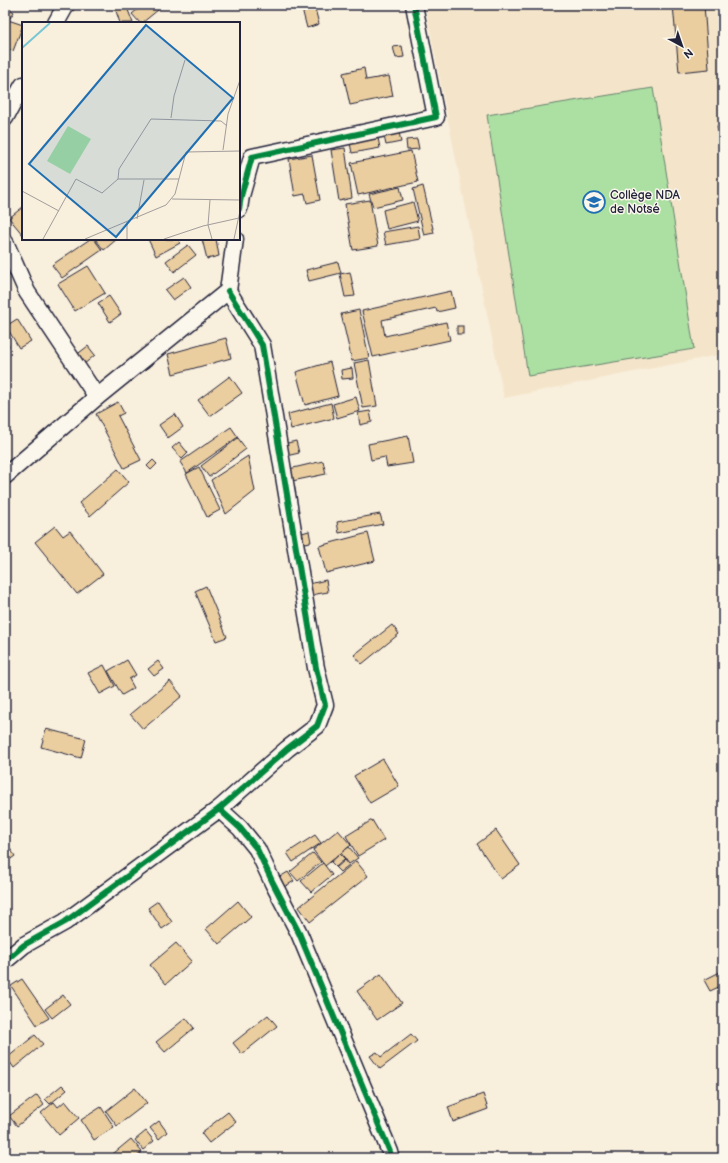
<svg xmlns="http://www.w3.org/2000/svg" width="728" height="1163" viewBox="0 0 728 1163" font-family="'Balsamiq Sans',sans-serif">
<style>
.built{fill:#f4e5ca}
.green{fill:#ace0a2;stroke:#67816e}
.building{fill:#ebce9f;stroke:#22223b}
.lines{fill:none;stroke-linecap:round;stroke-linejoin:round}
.minor-casing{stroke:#22223b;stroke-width:19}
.minor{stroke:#fbf7ec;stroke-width:16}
.cycleway-casing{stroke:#fbf7ec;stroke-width:8}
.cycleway{stroke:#00873e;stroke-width:6}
.labels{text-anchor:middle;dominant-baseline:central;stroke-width:3;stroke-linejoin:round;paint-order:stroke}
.poi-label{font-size:12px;fill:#22223b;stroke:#fbf7ec;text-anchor:start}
.inset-river{fill:none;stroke:#77c6d3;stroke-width:2}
.inset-road{fill:none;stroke:#a29d9c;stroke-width:1}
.view{fill:#1f6fb2;fill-opacity:0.15;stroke:#1f6fb2;stroke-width:2}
.inset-edge{fill:none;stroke:#22223b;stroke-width:2}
</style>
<rect width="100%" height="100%" fill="#f8efdd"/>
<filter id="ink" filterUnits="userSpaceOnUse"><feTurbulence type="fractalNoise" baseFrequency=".025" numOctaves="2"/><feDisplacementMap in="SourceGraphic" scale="8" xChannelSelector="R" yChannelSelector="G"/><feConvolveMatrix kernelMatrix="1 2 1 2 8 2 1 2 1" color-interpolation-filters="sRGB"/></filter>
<g filter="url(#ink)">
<path class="built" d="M425,5H714L723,50V354L504,398Z"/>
<path class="green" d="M653,88L694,349L528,376L487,115Z"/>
<g class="building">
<path d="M123,5H126L133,23H120L115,8Z"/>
<path d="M143,5H164L142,23H140L132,14Z"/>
<path d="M301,5H314L319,24L307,28Z"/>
<path d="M673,5H704L709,69L679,72Z"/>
<path d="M5,6L14,12L10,18L5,15Z"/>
<path d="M5,19L23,25L13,51L5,48Z"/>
<path d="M402,46L404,57L396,58L393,47Z"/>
<path d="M364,68L366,80L389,76L393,96L350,105L343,73Z"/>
<path d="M723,125V148L717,127Z"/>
<path d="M399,132L401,142L386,145L384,136Z"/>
<path d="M378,138L380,148L352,153L350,143Z"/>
<path d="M417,139L419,149L407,150L406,140Z"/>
<path d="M345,148L352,198L339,201L331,150Z"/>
<path d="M411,151L418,182L358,195L351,163Z"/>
<path d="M312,155L320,200L307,203L305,194L295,196L289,159Z"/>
<path d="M423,186L434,233L424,235L413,189Z"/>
<path d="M400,187L403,200L373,207L369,194Z"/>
<path d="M370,200L378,246L353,250L345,204Z"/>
<path d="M413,202L418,221L387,229L383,210Z"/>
<path d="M23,207V235L9,218Z"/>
<path d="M418,226L420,239L386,245L383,232Z"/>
<path d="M90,239H94L102,250L62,278L52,265Z"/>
<path d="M95,239H117L104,250Z"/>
<path d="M148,239H178L180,243L156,256Z"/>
<path d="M202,239H216L219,256L207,259Z"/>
<path d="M188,245L196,255L174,272L166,261Z"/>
<path d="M338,262L341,273L309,281L306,270Z"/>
<path d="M88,266L105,293L75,311L58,284Z"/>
<path d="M350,272L355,296L345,297L340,274Z"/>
<path d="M184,277L191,287L173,300L165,290Z"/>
<path d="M451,291L455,308L437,312L436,308L382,320L385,336L446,322L450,340L373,357L362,311Z"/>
<path d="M109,296L121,314L110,322L98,303Z"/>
<path d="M359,310L369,358L352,361L341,314Z"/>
<path d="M17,319L31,341L19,348L6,326Z"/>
<rect x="457" y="326" width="6" height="8"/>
<path d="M226,338L231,358L173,374L168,354Z"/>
<path d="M5,343L9,345L5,353Z"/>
<path d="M88,346L95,355L83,365L75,356Z"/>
<path d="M369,360L377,406L363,408L354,363Z"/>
<path d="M330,362L338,396L305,405L296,372Z"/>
<path d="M352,368L353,378L342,379L341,370Z"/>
<path d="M230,376L242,393L210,416L198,400Z"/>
<path d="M356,397L360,411L337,418L333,404Z"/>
<path d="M118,402L124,413L118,416L141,460L124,468L96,414Z"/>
<path d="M331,403L334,418L291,429L288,414Z"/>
<path d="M370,411L372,422L360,425L358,413Z"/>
<path d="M175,414L183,427L168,438L159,425Z"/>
<path d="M231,427L238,437L187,473L180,462Z"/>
<path d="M408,436L413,463L387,467L385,457L371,460L368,444Z"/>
<path d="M238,438L246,449L209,477L201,466Z"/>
<path d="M296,441L299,453L282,457L279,445Z"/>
<path d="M179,442L188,453L182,459L172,448Z"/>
<path d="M248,456L255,491L226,514L211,480Z"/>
<path d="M153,460L157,464L151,470L147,466Z"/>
<path d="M323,461L326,474L292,481L289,469Z"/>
<path d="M199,467L220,510L207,517L186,474Z"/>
<path d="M118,469L129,482L90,516L79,503Z"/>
<path d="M380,514L383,524L339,533L337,522Z"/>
<path d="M55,526L63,536L70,531L103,574L77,594L35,542Z"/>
<path d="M309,531L311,542L304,543L302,533Z"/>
<path d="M368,533L375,561L326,573L319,546Z"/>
<path d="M326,580L328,592L311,595L309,584Z"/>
<path d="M206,586L227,637L216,641L195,591Z"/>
<path d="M392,625L399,634L362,664L354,655Z"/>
<path d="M127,660L136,675L129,679L134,688L122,695L108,671Z"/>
<path d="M158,661L164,669L154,676L148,669Z"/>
<path d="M104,665L115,686L100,694L88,673Z"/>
<path d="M170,681L182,696L143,729L130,714Z"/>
<path d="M46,729L86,739L81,758L41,747Z"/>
<path d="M383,759L399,786L370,803L354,776Z"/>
<path d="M372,820L384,840L358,856L346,836Z"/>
<path d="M338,830L351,845L325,866L313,850Z"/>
<path d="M496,830L520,865L501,879L477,844Z"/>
<path d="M315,835L321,843L293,862L287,853Z"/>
<path d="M5,841L15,856L5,863Z"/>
<path d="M349,847L358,858L349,864L341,853Z"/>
<path d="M313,853L321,862L298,881L290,872Z"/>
<path d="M340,854L345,859L336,867L331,862Z"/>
<path d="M345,860L349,865L340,872L336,868Z"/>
<path d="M356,861L368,876L310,922L299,907Z"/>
<path d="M323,863L332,875L311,892L301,881Z"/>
<path d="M288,872L294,881L279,890L273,881Z"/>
<path d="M158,901L172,922L162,929L148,908Z"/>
<path d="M238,901L251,917L219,944L206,929Z"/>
<path d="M176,943L192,961L166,984L150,965Z"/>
<path d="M720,972L723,978V985L710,991L704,980Z"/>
<path d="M381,974L402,1003L377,1020L357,991Z"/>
<path d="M22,979L49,1018L37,1025L11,986Z"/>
<path d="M63,995L70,1004L52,1018L45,1009Z"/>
<path d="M268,1015L277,1026L242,1054L233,1043Z"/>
<path d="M186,1018L194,1028L165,1052L156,1042Z"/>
<path d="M411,1034L417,1041L380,1069L370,1056L377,1052L381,1057Z"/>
<path d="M35,1035L43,1044L14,1068L7,1058Z"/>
<path d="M62,1085L67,1090L50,1104L45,1099Z"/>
<path d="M135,1088L147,1103L117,1126L106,1111Z"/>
<path d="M483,1094L488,1109L453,1122L448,1107Z"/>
<path d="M37,1095L44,1105L17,1126L9,1116Z"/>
<path d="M65,1101L79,1118L59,1135L41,1113L54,1102L58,1107Z"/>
<path d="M101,1107L114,1127L94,1140L81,1120Z"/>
<path d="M228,1112L236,1122L209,1143L201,1133Z"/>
<path d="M159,1121L167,1132L159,1139L150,1128Z"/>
<path d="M146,1131L154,1141L143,1150L135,1140Z"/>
<path d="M131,1139L142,1152L135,1158H108Z"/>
</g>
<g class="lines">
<g class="minor-casing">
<g id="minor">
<path d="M56,23L66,5"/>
<path d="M5,118L23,85"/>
<path d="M239,209L241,196L252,157L436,117L414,5"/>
<path d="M5,242L27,292L97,397"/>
<path d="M5,476L97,397L228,291L235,239"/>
<path d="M219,809L240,828L257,849L273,883L299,933L390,1152"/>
<path d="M5,961L24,945L65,922L219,809L287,749L317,726L325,705L316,668L262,345L228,291"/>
</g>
</g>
<use href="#minor" class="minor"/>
<g class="cycleway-casing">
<g id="cycleway">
<path d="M239,209L241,196L252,157L436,117L414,5"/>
<path d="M219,809L240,828L257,849L273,883L299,933L390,1152"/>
<path d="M5,961L24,945L65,922L219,809L287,749L317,726L325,705L316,668L262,345L228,291"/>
</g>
</g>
<use href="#cycleway" class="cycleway"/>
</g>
</g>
<defs>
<g id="school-ring" transform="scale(1.15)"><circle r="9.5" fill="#fbf7ec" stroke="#1f6fb2" stroke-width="1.5"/><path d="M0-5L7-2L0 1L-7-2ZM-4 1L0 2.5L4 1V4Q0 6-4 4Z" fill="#1f6fb2"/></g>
</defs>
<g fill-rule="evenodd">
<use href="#school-ring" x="594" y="202"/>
</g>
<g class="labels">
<g class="poi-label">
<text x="610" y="195">Collège NDA<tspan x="610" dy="14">de Notsé</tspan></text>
</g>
</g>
<g transform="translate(22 22)">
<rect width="218" height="218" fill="#f8efdd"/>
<path d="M46,104L69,117L48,152L25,139Z" fill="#ace0a2"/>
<path class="inset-river" d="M0,26L28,1"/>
<path class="inset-road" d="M149,96L152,74L163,38M201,128L206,92L218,58M96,157L97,147L129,97L199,99L205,104M0,169L37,189M150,177L218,178M188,178L186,203L190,217M115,197L122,158M21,217L54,157L80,171L96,157H157M63,217L144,183L153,172L164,130L218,129M105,217V200M142,217L181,204L217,196M212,217L218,189"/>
<path class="view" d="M124,3L211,76L94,215L7,142Z"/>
<rect width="218" height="218" class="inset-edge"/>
</g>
<rect width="728" height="1163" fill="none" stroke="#fbf7ec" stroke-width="20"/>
<rect x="10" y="10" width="708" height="1143" fill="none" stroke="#22223b" stroke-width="1.5" filter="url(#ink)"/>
<g transform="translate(682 46) rotate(140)" stroke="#fbf7ec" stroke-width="3" paint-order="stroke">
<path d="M0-3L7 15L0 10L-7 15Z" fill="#22223b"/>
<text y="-6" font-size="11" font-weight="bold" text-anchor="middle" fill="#22223b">N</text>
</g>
</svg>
